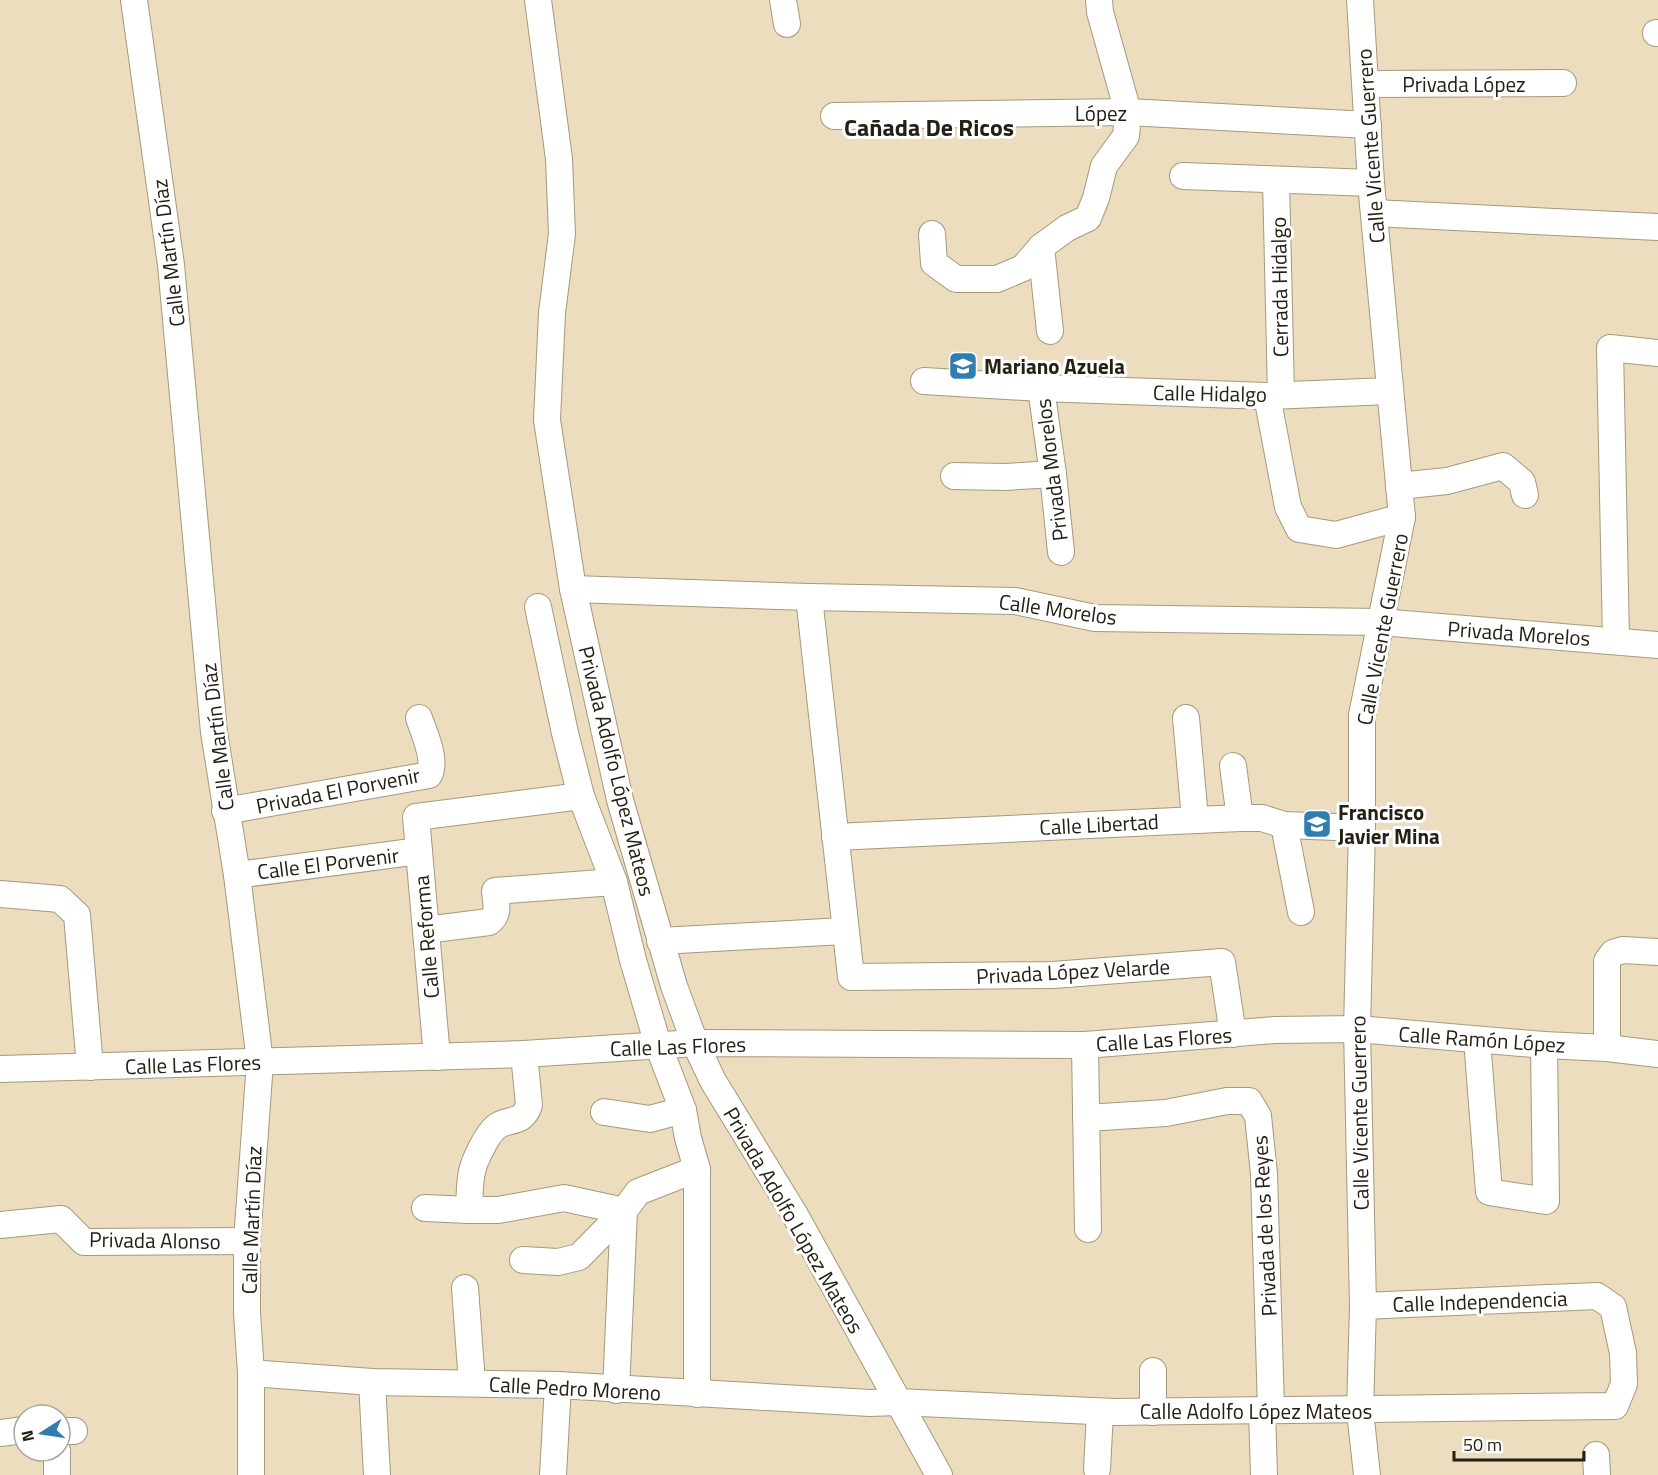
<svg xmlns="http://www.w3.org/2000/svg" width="1658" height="1475" viewBox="0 0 1658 1475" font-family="'Titillium Web',sans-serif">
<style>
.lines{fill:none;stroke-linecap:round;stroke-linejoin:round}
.minor-casing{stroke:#a6997c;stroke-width:28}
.minor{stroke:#fff;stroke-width:26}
.labels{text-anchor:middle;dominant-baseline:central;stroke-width:6;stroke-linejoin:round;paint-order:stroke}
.street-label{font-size:21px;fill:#252014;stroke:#fff}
.poi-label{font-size:21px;font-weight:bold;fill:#252014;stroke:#fff;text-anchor:start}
.quarter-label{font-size:24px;font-weight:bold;fill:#252014;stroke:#fff}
</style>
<rect width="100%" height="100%" fill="#ebddbe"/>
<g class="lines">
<g class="minor-casing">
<g id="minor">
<path d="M134,0L171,265L214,732L237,875L260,1062L247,1241V1313L251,1373V1475"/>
<path d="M538,0L559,159L562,234L552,313L547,420L573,589L620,800L674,986L695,1043L713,1081L795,1215L939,1475"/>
<path d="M783,0L787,24"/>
<path d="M1360,0L1371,183L1402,517L1362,715V828L1357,1029L1363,1306L1360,1411L1367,1475"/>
<path d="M1656,33H1658"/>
<path d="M1366,84L1563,83"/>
<path d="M834,116L1128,112L1368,125"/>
<path d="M1183,176L1371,183"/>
<path d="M1276,180L1281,394"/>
<path d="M1374,213L1658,227"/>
<path d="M932,234L934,263L956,279H997L1023,268L1041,247"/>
<path d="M1050,331L1041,247L1067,228L1088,218L1096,198L1104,166L1126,136L1128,112L1100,12L1099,0"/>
<path d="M924,381L1041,388L1267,396L1389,391"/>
<path d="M1041,388L1053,474L1061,552"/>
<path d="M1267,396L1288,507L1299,529L1336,535L1402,517"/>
<path d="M954,476L1005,477L1053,474"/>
<path d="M1399,486L1447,481L1503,466L1522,482L1525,495"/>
<path d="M573,589L809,597L1015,601L1095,618L1380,622L1658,645"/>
<path d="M809,597L851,977L1053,975L1222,962L1233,1034"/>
<path d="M538,607L565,733L581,796L614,882L633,960L658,1045L683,1110L688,1138L697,1169V1394"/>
<path d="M1616,640L1610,348L1658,353"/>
<path d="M1186,718L1195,819"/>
<path d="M1233,766L1240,818"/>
<path d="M225,811L429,775C437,760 424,733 419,718"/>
<path d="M1284,825L1301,912"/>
<path d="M835,837L1240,818H1262L1284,825L1362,828"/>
<path d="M237,875L419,851"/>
<path d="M0,894L60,899L77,915L90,1067"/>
<path d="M426,930L489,922C500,914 496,903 495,891L614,882"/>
<path d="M660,941L844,931"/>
<path d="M1477,1040L1489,1192L1546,1201L1544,1045"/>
<path d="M1085,1045L1088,1229"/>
<path d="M1607,1048V961L1613,953L1623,950L1658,952"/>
<path d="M437,1057L416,817L581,796"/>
<path d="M0,1069L524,1054L695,1043L1085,1045L1275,1030L1357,1029L1544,1045L1607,1048L1658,1054"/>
<path d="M604,1112L650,1119L683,1110"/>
<path d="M1086,1118L1166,1113L1227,1101H1249L1258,1116L1264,1174L1271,1409"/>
<path d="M425,1208L469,1210C470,1198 469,1184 472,1172C474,1161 487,1134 496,1127C508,1117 522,1126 529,1105L524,1054"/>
<path d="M469,1210H498L564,1198L624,1211L638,1192L697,1169"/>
<path d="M0,1225L61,1219L84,1242L247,1241"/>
<path d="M523,1260L558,1262L579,1257L624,1211"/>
<path d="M465,1288L472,1383"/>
<path d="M1153,1371V1412"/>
<path d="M251,1373L372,1382L558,1385L870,1403L898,1402L1115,1412L1615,1406L1624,1384L1623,1353L1613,1307L1597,1296L1363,1306"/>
<path d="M372,1382L377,1475"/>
<path d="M616,1390L624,1211"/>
<path d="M1262,1411L1264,1475"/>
<path d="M60,1431H74"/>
<path d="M0,1433L24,1430"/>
<path d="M57,1451V1475"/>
<path d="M1596,1455L1597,1475"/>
<path d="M1097,1469L1100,1412"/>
<path d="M553,1475L558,1385"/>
</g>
</g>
<use href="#minor" class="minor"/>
</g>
<defs>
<g id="school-square" transform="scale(1.5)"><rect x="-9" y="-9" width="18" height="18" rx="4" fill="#307eb0" stroke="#fff"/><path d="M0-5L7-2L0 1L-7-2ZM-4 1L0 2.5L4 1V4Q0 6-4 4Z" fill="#fff"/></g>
</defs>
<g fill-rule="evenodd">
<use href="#school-square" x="963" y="366"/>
<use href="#school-square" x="1317" y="824"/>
</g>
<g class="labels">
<g class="street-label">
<text x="1464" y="84">Privada López</text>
<text x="1101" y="113">López</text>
<text transform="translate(1370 146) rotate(-94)">Calle Vicente Guerrero</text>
<text transform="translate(168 253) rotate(-97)">Calle Martín Díaz</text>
<text transform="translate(1279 287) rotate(-91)">Cerrada Hidalgo</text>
<text transform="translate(1210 393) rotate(1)">Calle Hidalgo</text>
<text transform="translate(1051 470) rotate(-97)">Privada Morelos</text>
<text transform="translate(1058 609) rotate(8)">Calle Morelos</text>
<text transform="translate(1382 629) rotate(-79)">Calle Vicente Guerrero</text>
<text transform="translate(1519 633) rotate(4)">Privada Morelos</text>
<text transform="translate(217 737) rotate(-97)">Calle Martín Díaz</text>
<text transform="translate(617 771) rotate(76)">Privada Adolfo López Mateos</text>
<text transform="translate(338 790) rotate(-11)">Privada El Porvenir</text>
<text transform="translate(1099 824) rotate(-3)">Calle Libertad</text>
<text transform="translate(328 863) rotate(-7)">Calle El Porvenir</text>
<text transform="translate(426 937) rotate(-95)">Calle Reforma</text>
<text transform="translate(1073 971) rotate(-3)">Privada López Velarde</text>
<text transform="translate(1164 1039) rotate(-4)">Calle Las Flores</text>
<text transform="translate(1482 1039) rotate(4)">Calle Ramón López</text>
<text transform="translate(678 1046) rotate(-2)">Calle Las Flores</text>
<text transform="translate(193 1064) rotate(-2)">Calle Las Flores</text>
<text transform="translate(1359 1113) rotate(-91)">Calle Vicente Guerrero</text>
<text transform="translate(251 1220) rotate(-88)">Calle Martín Díaz</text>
<text transform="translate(794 1220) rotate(60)">Privada Adolfo López Mateos</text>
<text transform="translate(1264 1226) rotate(-93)">Privada de los Reyes</text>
<text transform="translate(155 1240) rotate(1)">Privada Alonso</text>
<text transform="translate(1480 1301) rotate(-2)">Calle Independencia</text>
<text transform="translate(575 1388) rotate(3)">Calle Pedro Moreno</text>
<text x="1256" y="1411">Calle Adolfo López Mateos</text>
</g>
<g class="poi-label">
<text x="984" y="366">Mariano Azuela</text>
<text x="1338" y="812">Francisco<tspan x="1338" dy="24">Javier Mina</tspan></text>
</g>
<g class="quarter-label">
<text x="929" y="127">Cañada De Ricos</text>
</g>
</g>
<g transform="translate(42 1433) rotate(258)"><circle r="28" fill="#ffffff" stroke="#a8a6a1" stroke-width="1.5"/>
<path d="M0-4.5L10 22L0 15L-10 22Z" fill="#307eb0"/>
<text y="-9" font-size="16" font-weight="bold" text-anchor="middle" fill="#252014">N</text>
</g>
<path d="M1454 1451v9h130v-9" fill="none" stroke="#252014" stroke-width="3"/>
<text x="1463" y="1451" font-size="18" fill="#252014" stroke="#ffffff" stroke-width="4.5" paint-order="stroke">50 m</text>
</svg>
